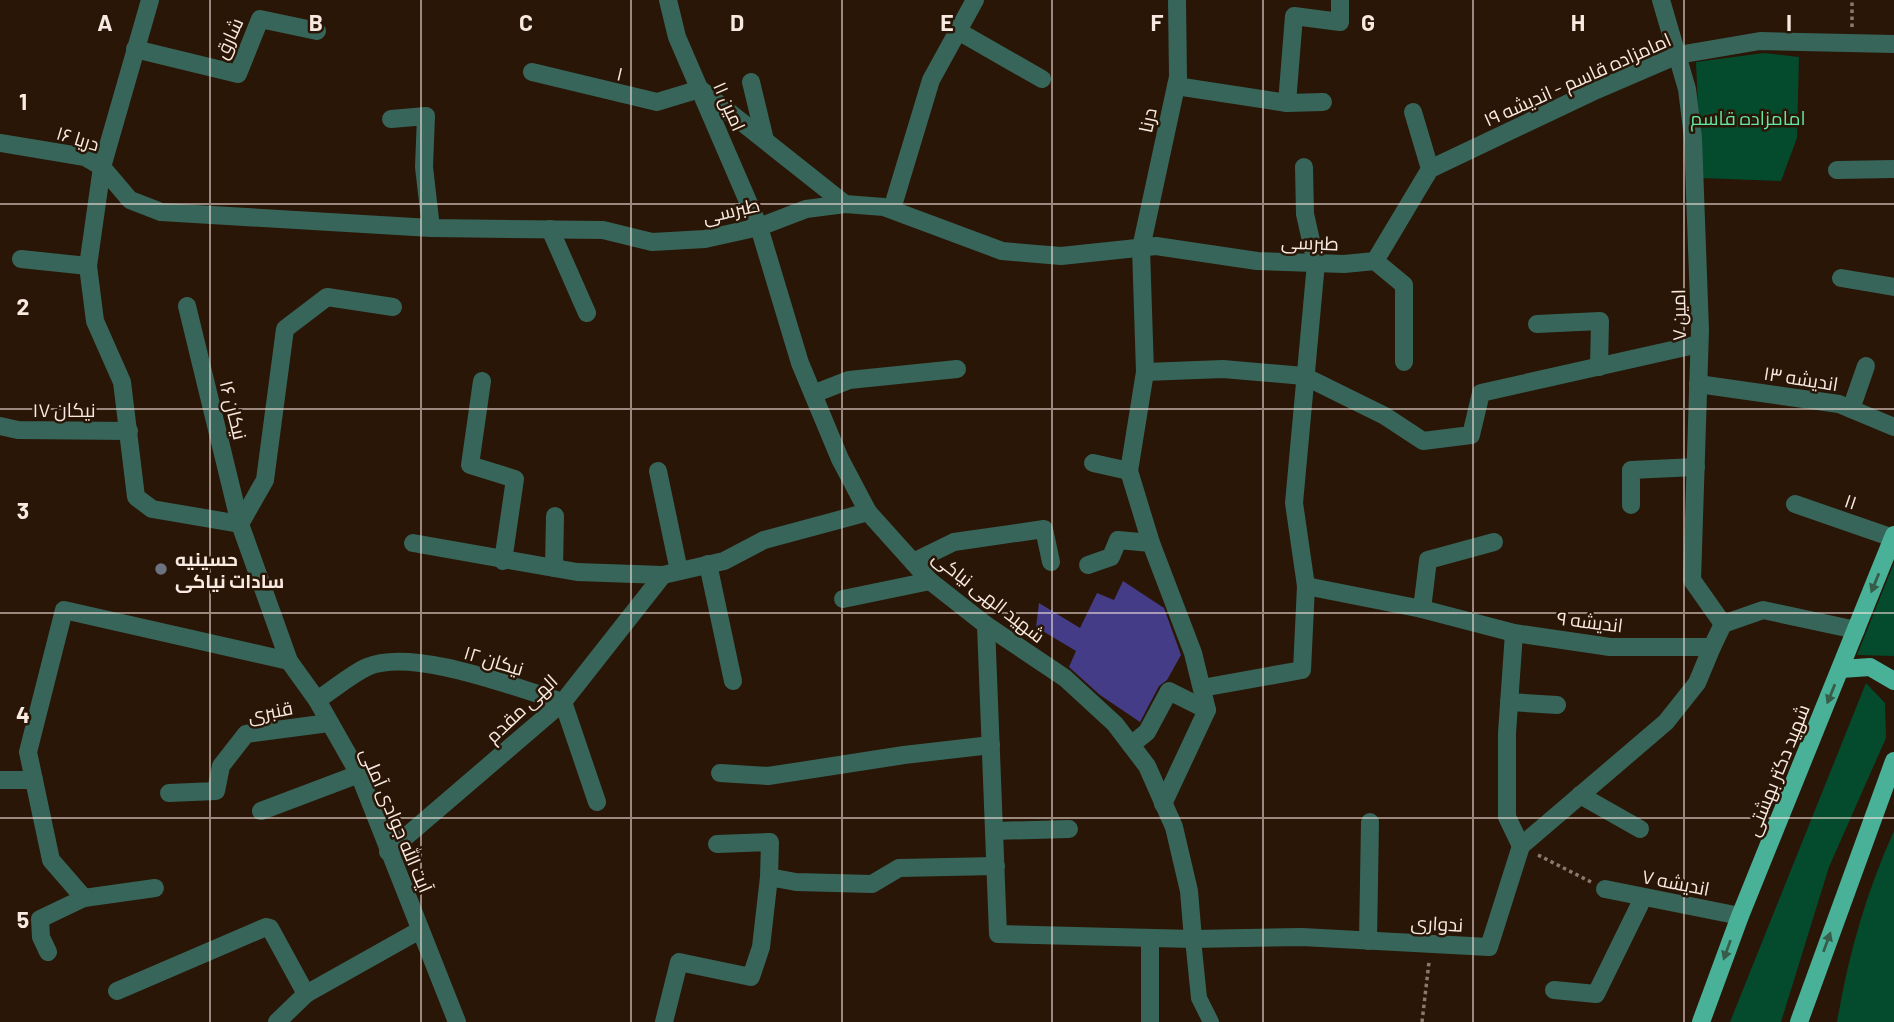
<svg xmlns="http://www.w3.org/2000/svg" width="1894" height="1022" viewBox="0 0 1894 1022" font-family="Barlow,Cairo,sans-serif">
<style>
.green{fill:#044a2d}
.building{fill:#453c88}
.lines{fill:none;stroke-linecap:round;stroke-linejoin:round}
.path{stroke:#8a796d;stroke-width:3.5;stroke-dasharray:3.5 3.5;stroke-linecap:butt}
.pedestrian{stroke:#376559;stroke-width:16}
.minor{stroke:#376559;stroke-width:18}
.tertiary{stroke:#376559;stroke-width:18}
.primary{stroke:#48b198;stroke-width:18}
.oneway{fill:#375c48}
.grid{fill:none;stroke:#f9eae1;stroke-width:2;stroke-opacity:0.55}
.worship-dot{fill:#6b7280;stroke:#291607;stroke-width:2.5}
.labels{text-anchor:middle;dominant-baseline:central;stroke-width:5;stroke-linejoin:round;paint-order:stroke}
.street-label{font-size:19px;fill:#f9eae1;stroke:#291607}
.park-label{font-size:19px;fill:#60e8a5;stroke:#291607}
.poi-label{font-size:19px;font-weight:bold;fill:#f9eae1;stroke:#291607;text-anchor:start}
.grid-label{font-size:23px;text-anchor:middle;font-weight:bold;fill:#f9eae1;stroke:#291607;stroke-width:5;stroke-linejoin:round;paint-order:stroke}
</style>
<rect width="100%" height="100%" fill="#291607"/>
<g class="green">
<path d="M1764,53L1799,57L1797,138L1781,181L1701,178L1696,62Z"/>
<path d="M1894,563V656L1857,655Z"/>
<path d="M1866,683L1885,703L1886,738L1829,867L1781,1022H1730Z"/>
<path d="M1894,831V1022H1837C1848,956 1866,893 1894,831Z"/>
</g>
<path class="building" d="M1123,581L1164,608L1181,655L1167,680L1159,686L1140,722L1100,695L1069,667L1076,651L1036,627L1039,603L1080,628L1097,593L1114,600Z"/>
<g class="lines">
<g class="path">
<path d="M1852,27V0"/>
<path d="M1538,855L1591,882"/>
<path d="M1422,1022L1429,962"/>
</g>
<path class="pedestrian" d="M1193,939L1199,998L1211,1022"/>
<g class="minor">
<path d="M150,0L102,167L88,266L95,321L122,382L136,497L152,509L240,524"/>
<path d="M668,0L677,37L759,227L800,363L840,459L868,512L930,581L986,625L1065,678L1115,724L1147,766L1174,827L1189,891L1193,939"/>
<path d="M1661,0L1687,89L1693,138L1700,330L1692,580L1723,624"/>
<path d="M958,31L1042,79"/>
<path d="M135,49L238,74L260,19L317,31"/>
<path d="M532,72L657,102L700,89L845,204"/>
<path d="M751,82L765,140"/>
<path d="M1176,86L1287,103L1294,16L1340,22V0"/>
<path d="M1287,103L1323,102"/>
<path d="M1413,112L1430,169"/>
<path d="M391,119L426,116L424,167L431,228"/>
<path d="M1837,170L1894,169"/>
<path d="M892,209L931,80L975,0"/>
<path d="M550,229L587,313"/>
<path d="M21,259L88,266"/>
<path d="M1375,261L1404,285V362"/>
<path d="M1841,278L1894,287"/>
<path d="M187,306L240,524L289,661L317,700L359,774L457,1022"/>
<path d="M1537,324L1600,321L1599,367"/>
<path d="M1145,372L1223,369L1304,376L1385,416L1423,441L1471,435L1481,393L1699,344"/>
<path d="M482,381L470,465L515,479L503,561"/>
<path d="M1698,384L1839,404L1894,427"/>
<path d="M813,394L849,380L957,369"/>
<path d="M1851,409L1866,366"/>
<path d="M0,426L18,430L129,431"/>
<path d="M1093,463L1129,471"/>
<path d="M658,471L679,571"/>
<path d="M1795,504L1893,538"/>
<path d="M1631,505V470L1696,467"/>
<path d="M240,524L265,480L285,329L327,297L393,307"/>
<path d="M413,543L577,572L663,575L724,561L764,540L868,512"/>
<path d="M913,562L954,542L1044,529L1051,562"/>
<path d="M708,564L733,681"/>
<path d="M1088,565L1111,557L1118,540L1151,543"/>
<path d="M554,568L555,516"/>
<path d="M1306,586L1422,609L1514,633L1610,647H1712L1723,624L1763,610L1856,630"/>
<path d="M843,599L930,581"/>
<path d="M1422,609L1428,560L1494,542"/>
<path d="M986,625L998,934L1193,939L1302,937L1489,947L1521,846L1666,722L1697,683L1712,647"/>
<path d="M1514,633L1507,733V817L1521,846"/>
<path d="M1202,688L1302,670L1306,586L1294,503L1316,263L1305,214L1304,167"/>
<path d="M317,700C333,690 350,675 367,667C413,647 516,688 563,702L597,802"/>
<path d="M1509,702L1557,705"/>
<path d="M1131,745L1147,732L1169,691L1207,710"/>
<path d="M720,773L768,776L904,755L991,745"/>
<path d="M0,780H34"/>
<path d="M169,793L216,791L221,766L246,734L329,723"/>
<path d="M1580,795L1640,829"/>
<path d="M1163,804L1207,710L1193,653L1151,543L1129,471L1145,372L1141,248L1178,77L1177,0"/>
<path d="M261,811L359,774"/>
<path d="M994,831L1069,829"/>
<path d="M717,844L770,842L769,877"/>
<path d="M388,852L563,702L663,575"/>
<path d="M1605,889L1740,916"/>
<path d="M84,898L155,888"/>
<path d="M1368,941L1370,822"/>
<path d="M48,952L41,937L40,919L84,898L51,860L28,752L64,610L289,661"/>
<path d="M1554,990L1596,994L1643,898"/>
<path d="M117,991L266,927L270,928L306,994"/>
<path d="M277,1022L306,994L420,930"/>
<path d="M664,1022L679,962L751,977L761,947L769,877L796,882L872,884L899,868L996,866"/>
<path d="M1150,1022V938"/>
</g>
<path class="tertiary" d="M0,143L85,157L102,167L130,200L161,212L431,228L603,230L652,242L705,239L759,227L806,209L845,204L884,207L1002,251L1061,256L1156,246L1257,261L1344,264L1375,261L1430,169L1592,92L1678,55L1760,41L1894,44"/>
<g class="primary">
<path d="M1841,669L1870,667L1894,681"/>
<path d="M1701,1022L1740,916L1894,535"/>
<path d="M1799,1022L1894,761"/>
</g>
</g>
<defs><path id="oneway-solid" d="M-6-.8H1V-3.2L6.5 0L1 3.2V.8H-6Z" transform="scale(1.75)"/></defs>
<g class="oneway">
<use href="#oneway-solid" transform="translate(1875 583) rotate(112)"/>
<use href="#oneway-solid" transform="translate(1831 694) rotate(112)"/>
<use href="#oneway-solid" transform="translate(1827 942) rotate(-70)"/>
<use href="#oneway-solid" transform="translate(1727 950) rotate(110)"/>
</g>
<path class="grid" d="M210,0V1022M421,0V1022M631,0V1022M842,0V1022M1052,0V1022M1263,0V1022M1473,0V1022M1684,0V1022M0,204H1894M0,409H1894M0,613H1894M0,818H1894"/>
<circle class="worship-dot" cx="161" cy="569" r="7"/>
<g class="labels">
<g class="street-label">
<text transform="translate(228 38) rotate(-65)">شارق</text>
<text transform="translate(620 73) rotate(13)">۱</text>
<text transform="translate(1577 79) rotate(-24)">امامزاده قاسم - اندیشه ۱۹</text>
<text transform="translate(730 106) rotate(66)">امین ۱۱</text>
<text transform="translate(1147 120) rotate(-78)">درنا</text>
<text transform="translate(78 138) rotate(17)">دریا ۱۶</text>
<text transform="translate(731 210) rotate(-13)">طبرسی</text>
<text transform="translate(1310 242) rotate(2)">طبرسی</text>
<text transform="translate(1678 315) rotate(-91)">امین ۷</text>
<text transform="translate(1801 378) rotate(9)">اندیشه ۱۳</text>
<text x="64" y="409">نیکان ۱۷</text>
<text transform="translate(234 410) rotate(76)">نیکان ۱۶</text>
<text transform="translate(1851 501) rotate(19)">۱۱</text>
<text transform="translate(989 596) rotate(38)">شهید الهی نیاکی</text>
<text transform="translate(1590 621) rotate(7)">اندیشه ۹</text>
<text transform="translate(494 660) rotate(17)">نیکان ۱۲</text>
<text transform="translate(521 708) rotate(-43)">الهی مقدم</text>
<text transform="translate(270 711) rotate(-11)">قنبری</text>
<text transform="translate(1777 770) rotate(-68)">شهید دکتر بهشتی</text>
<text transform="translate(397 820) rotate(67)">آیت الله جوادی آملی</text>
<text transform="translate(1676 882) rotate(11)">اندیشه ۷</text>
<text transform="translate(1437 923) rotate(3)">ندواری</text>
</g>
<g class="park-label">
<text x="1748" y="117">امامزاده قاسم</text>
</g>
<g class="poi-label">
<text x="175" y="558">حسینیه<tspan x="175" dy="22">سادات نیاکی</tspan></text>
</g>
</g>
<g class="grid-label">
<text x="105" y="31">A</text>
<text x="316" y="31">B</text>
<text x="526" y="31">C</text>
<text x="737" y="31">D</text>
<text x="947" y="31">E</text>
<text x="1157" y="31">F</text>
<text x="1368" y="31">G</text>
<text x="1578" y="31">H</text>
<text x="1789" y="31">I</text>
<text x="23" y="110">1</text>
<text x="23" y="315">2</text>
<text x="23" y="519">3</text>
<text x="23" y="723">4</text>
<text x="23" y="928">5</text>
</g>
</svg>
